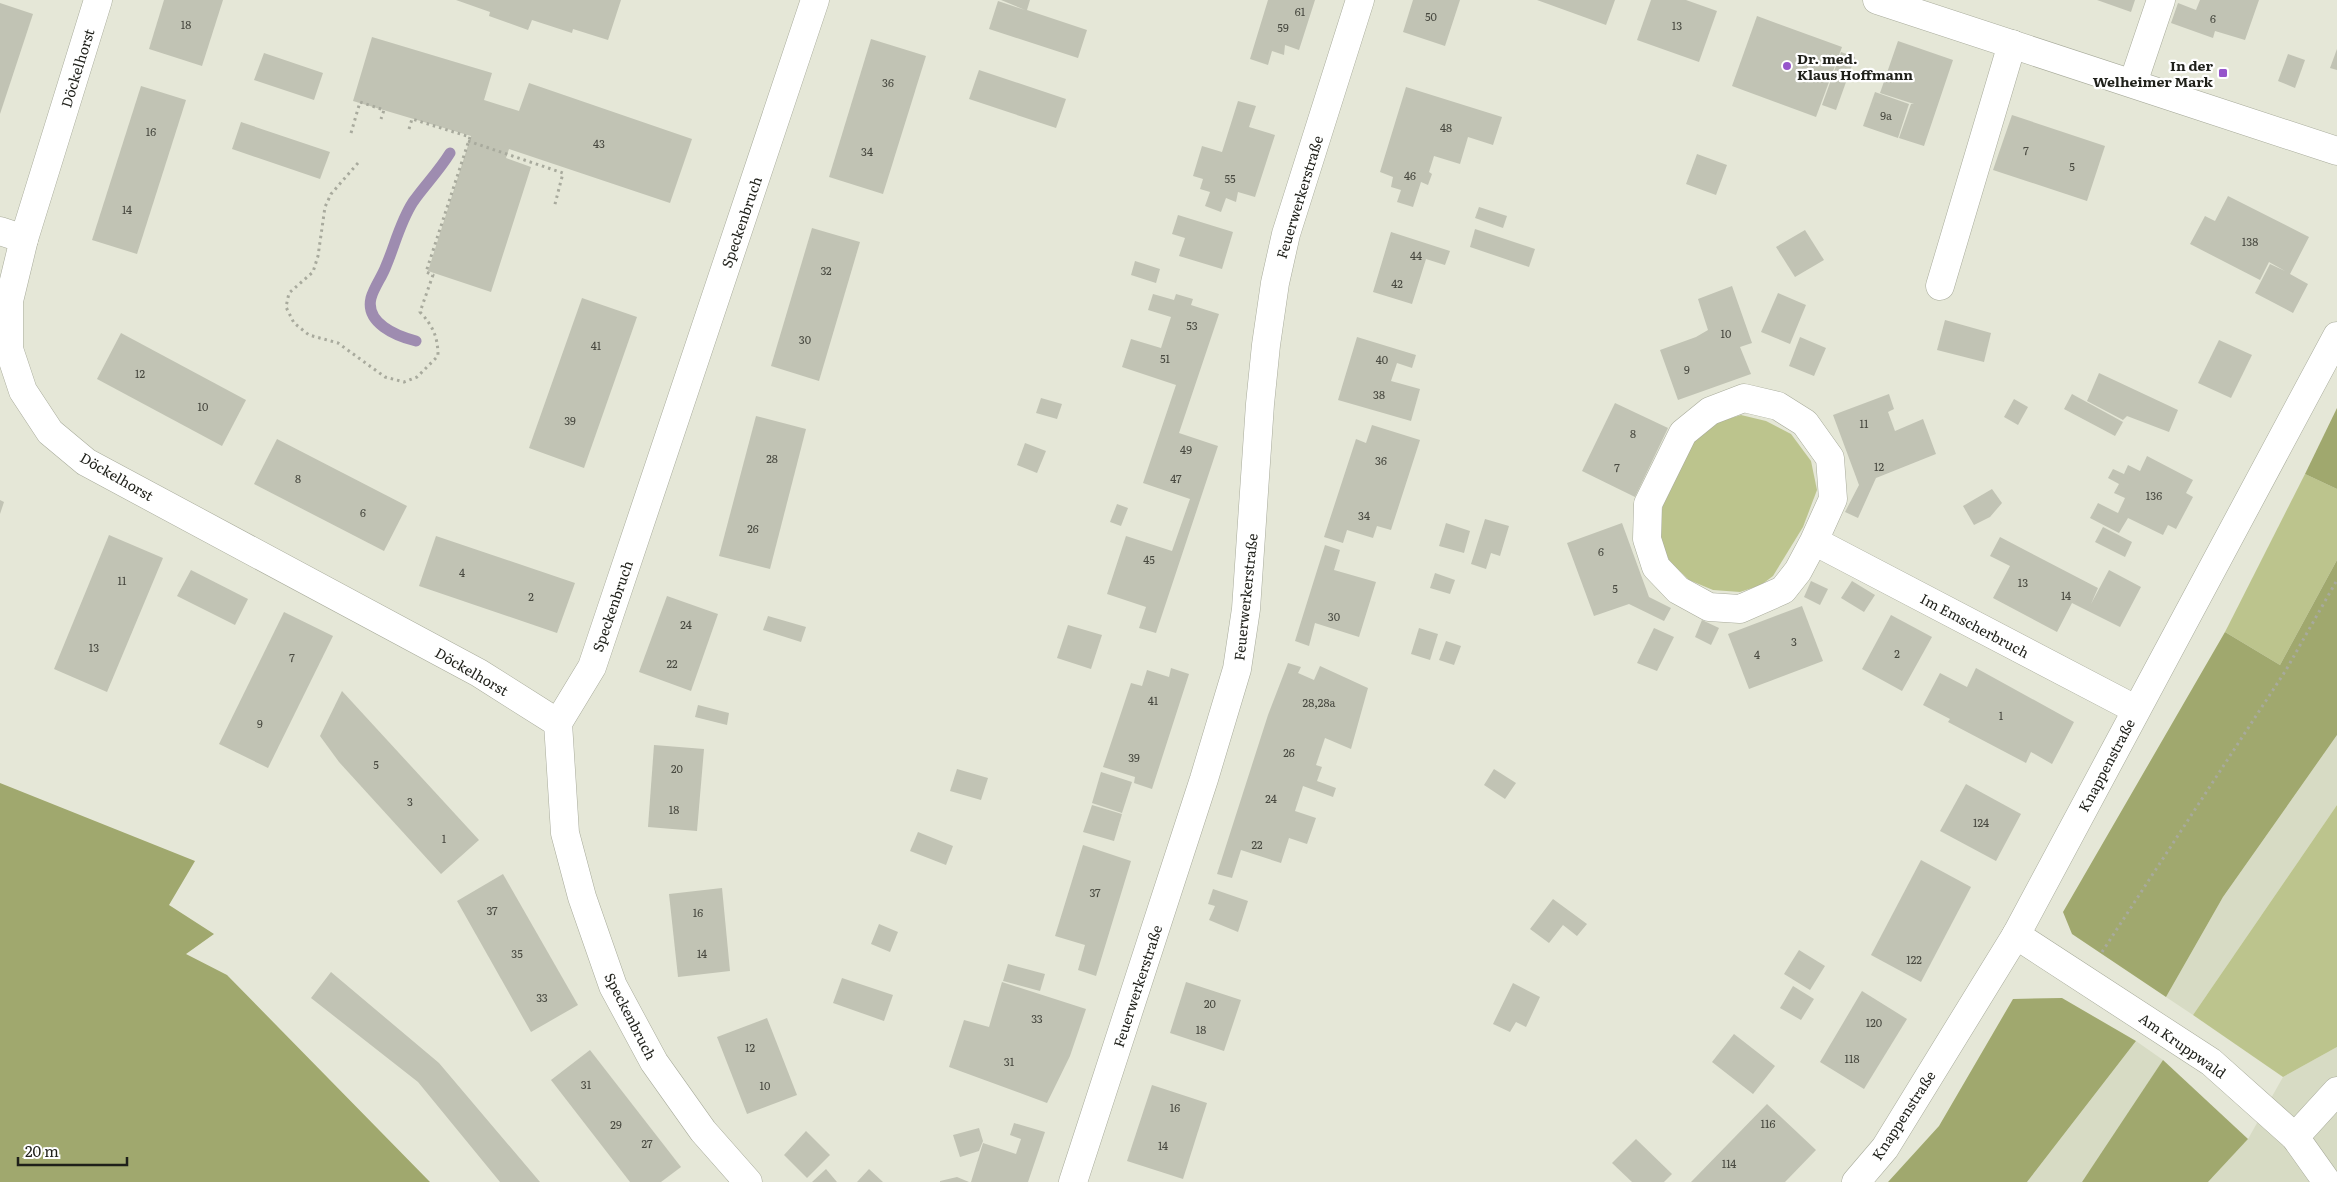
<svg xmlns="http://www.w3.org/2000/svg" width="2337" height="1182" viewBox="0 0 2337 1182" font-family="Literata,serif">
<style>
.built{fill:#d7dbc4}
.green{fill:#bcc48d}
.forest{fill:#a0a86e}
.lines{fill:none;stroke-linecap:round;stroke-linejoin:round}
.stream{stroke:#9e8cb0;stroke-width:11}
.building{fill:#c1c3b4}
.minor-casing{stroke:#a8ab9b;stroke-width:29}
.path{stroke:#a8aa9d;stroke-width:3;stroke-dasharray:2.5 4;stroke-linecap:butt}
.minor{stroke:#fff;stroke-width:28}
.poi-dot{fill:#9655cb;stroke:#fff;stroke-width:2}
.labels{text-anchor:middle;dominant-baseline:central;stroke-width:4.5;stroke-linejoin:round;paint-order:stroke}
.number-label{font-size:11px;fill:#484940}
.poi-label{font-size:14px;font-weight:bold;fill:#1f201a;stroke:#fff;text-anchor:start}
.street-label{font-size:14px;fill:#1f201a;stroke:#fff}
</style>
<rect width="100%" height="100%" fill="#e5e7d7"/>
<g class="built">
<path d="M2337,735V805L2193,1015L2166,997L2223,897Z"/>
<path d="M2136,1041L2163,1060L2091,1171L2082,1182H2027Z"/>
<path d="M2337,1047V1182H2208L2248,1139L2283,1077Z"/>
</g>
<g class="green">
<path d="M1741,415L1766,421L1791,434L1811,461L1817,490L1803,527L1773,576L1761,585L1740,592L1713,590L1689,580L1670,562L1657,534L1663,505L1677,470L1695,440L1715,423Z"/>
<path d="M2305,474L2337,489V560L2280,665L2225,632Z"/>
<path d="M2337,805V1047L2283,1077L2193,1015Z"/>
</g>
<g class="forest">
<path d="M2337,408V489L2305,474Z"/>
<path d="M2337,560V735L2223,897L2166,997L2072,934L2063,912L2225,632L2280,665Z"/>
<path d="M0,783L195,861L169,905L214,934L186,954L227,975L430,1182H0Z"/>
<path d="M2062,998L2136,1041L2027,1182H1888L1939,1126L2013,999Z"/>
<path d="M2163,1060L2248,1139L2208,1182H2082Z"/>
</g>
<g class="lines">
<path class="stream" d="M416,341C396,336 365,323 371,298C374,287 382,277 386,266C395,245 400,222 413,202C425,185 439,171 450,153"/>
</g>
<g class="building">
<path d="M164,0H223L202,66L149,49Z"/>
<path d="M456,0H621L608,40L573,29L572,33L532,20L528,30L489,16L490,12Z"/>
<path d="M1001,0H1030L1027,10L1087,30L1078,58L989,29L998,1L1025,10Z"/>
<path d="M1268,0H1315L1299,50L1285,45L1284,55L1272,51L1268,65L1250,59Z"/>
<path d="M1413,0H1460L1445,46L1403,32Z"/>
<path d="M1537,0H1615L1606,25Z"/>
<path d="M1651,0H1686L1717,11L1699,62L1637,40Z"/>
<path d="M2097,0H2135L2131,12Z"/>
<path d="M2200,0H2259L2245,40L2215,31L2213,38L2171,23L2178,3L2196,10Z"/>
<path d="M0,3L33,14L0,114Z"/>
<path d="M1757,16L1842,47L1816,117L1732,86Z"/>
<path d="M372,37L492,73L484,100L519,111L529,83L692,139L670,203L509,149L506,158L531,167L491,292L428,271L471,136L353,101Z"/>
<path d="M871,39L926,56L883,194L829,177Z"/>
<path d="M1898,41L1953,60L1924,146L1899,138L1911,104H1914L1880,93Z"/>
<path d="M2337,49V70L2330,68Z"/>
<path d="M1841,52L1855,57L1836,110L1822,105Z"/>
<path d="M264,53L323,73L314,100L254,80Z"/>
<path d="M2288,54L2305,60L2295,88L2278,81Z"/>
<path d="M979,70L1066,99L1056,128L969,99Z"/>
<path d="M141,86L186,100L137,254L92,240Z"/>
<path d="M1406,87L1502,117L1493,145L1468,137L1460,164L1434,156L1429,172L1432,174L1428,185L1421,182L1413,207L1397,202L1401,190L1391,187L1393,177L1380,172Z"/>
<path d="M1875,92L1909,104L1898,138L1863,126Z"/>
<path d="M1238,101L1256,106L1249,127L1275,135L1255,197L1238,192L1236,202L1226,198L1221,212L1205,206L1210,192L1200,189L1203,179L1193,176L1202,146L1222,152Z"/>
<path d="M2012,115L2105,146L2087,201L1993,170Z"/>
<path d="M241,122L330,152L320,179L232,149Z"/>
<path d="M1697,154L1727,165L1716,195L1686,184Z"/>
<path d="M2228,196L2309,237L2290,274L2308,284L2293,313L2255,293L2270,264L2285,271L2269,262L2260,280L2190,244L2205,216L2215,221Z"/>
<path d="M1479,207L1507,216L1503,228L1475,218Z"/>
<path d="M1178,215L1233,232L1222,269L1179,256L1185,238L1172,234Z"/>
<path d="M812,228L860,242L819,381L771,366Z"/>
<path d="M1475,229L1535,249L1529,267L1470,247Z"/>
<path d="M1805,230L1824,260L1795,277L1776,247Z"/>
<path d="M1391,232L1450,251L1445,265L1426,259L1412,304L1373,292Z"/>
<path d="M1135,261L1160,269L1156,283L1131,275Z"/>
<path d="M1732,286L1752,343L1740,347L1751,374L1678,400L1660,350L1696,337L1708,330L1698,299Z"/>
<path d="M1778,293L1806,305L1790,344L1761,332Z"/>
<path d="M1153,294L1174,300L1176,294L1193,299L1191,305L1219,314L1179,433L1218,446L1156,633L1139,628L1146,607L1107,594L1126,536L1172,551L1190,499L1143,483L1176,385L1122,367L1131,339L1161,348L1171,317L1148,310Z"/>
<path d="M582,298L637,317L584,468L529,448Z"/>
<path d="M1945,320L1991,333L1984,362L1937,350Z"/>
<path d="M121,333L246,400L222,446L97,379Z"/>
<path d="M1357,337L1416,355L1412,368L1397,363L1391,381L1420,389L1411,421L1338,400Z"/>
<path d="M1800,337L1826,348L1814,376L1789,366Z"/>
<path d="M2219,340L2252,355L2231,398L2198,383Z"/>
<path d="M2099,373L2178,410L2169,432L2127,416L2123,420L2087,401Z"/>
<path d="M1889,394L1894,409L1888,412L1895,431L1923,419L1936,454L1876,478L1858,518L1845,512L1859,485L1833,415Z"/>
<path d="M2072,394L2123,422L2115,436L2064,409Z"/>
<path d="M1041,398L1062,404L1057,419L1036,413Z"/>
<path d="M2014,399L2028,407L2018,425L2004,417Z"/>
<path d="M1615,403L1668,428L1635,497L1582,471Z"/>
<path d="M756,416L806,429L770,569L719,556Z"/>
<path d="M1372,425L1420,440L1391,530L1377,526L1373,538L1347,530L1343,543L1324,537L1356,439L1366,443Z"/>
<path d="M277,439L407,506L384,551L254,484Z"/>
<path d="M1025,443L1046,451L1037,473L1017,465Z"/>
<path d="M2147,456L2193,480L2186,493L2193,497L2176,529L2168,525L2163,535L2128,518L2119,533L2090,518L2098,503L2118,513L2125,498L2114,493L2119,484L2108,478L2113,469L2124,474L2128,465L2140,471Z"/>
<path d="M1992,489L2002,503L1990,517L1974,525L1963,506Z"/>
<path d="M0,500L4,502L0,514Z"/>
<path d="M1117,504L1128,508L1121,526L1110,522Z"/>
<path d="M1485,519L1509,526L1500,556L1491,553L1486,569L1471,564Z"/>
<path d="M1446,523L1470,531L1464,553L1439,546Z"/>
<path d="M1622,523L1649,597L1671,608L1664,621L1629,604L1594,616L1567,543Z"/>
<path d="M2103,527L2132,542L2125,557L2095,542Z"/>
<path d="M109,535L163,558L107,692L54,669Z"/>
<path d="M436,536L575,583L557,633L419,586Z"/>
<path d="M2000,537L2098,588L2091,604L2109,570L2141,587L2120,627L2072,603L2057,632L1993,598L2010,566L1990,556Z"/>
<path d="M1325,545L1340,550L1334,570L1376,582L1359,637L1315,623L1309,646L1295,641Z"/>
<path d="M191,570L248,599L235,625L177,596Z"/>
<path d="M1435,573L1455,580L1450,594L1430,588Z"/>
<path d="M1811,581L1828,589L1820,605L1804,597Z"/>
<path d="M1852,581L1875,595L1864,612L1841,598Z"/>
<path d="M667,596L718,614L691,691L639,672Z"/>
<path d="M1802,606L1823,661L1749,689L1728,634Z"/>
<path d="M284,612L333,636L268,768L219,744Z"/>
<path d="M1891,615L1932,637L1902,691L1862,669Z"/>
<path d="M768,616L806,627L801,642L763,630Z"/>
<path d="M1702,620L1719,628L1711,645L1695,637Z"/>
<path d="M1068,625L1102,635L1091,669L1057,658Z"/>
<path d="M1419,628L1438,634L1430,660L1411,654Z"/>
<path d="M1654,628L1674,637L1657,671L1637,663Z"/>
<path d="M1446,641L1461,646L1454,665L1439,660Z"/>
<path d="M1288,663L1301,667L1298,673L1314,680L1320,666L1368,688L1351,749L1325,738L1316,765L1322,767L1317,781L1336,788L1333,797L1303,786L1295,811L1316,818L1307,844L1289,838L1281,863L1241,850L1232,878L1217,874L1268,715Z"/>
<path d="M1171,668L1189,674L1152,789L1134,783L1135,777L1103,767L1131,683L1142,686L1147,670L1169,677Z"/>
<path d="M1976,668L2074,722L2052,764L2031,752L2026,763L1948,722L1950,719L1923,705L1940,673L1967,687Z"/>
<path d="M342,691L479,840L441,874L339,762L320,736Z"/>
<path d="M698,705L729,713L727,725L695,717Z"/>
<path d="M654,745L704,749L697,831L648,827Z"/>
<path d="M957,769L988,778L981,800L950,791Z"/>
<path d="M1494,769L1516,783L1505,799L1484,785Z"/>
<path d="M1101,772L1132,782L1122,813L1092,803Z"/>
<path d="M1966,784L2021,814L1996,861L1940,831Z"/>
<path d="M1092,805L1122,814L1114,841L1083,832Z"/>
<path d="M918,832L953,846L946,865L910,851Z"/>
<path d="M1083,845L1131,861L1096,976L1078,970L1085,945L1055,936Z"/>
<path d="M1921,860L1971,887L1921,982L1871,955Z"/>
<path d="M503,874L578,1005L531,1032L457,901Z"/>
<path d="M722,888L730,971L678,977L669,894Z"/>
<path d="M1213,889L1248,901L1238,932L1209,920L1215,906L1208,904Z"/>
<path d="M1553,899L1587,924L1577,936L1563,925L1549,943L1530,929Z"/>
<path d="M879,924L898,932L890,952L871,944Z"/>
<path d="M1799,950L1825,966L1810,990L1784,974Z"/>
<path d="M1008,964L1045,974L1040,991L1003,981Z"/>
<path d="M331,972L439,1063L540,1182H500L418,1082L311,998Z"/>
<path d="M842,978L893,995L884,1021L833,1003Z"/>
<path d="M1002,982L1086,1009L1070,1056L1047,1103L949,1067L964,1020L989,1027Z"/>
<path d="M1186,982L1241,1000L1224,1051L1170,1033Z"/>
<path d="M1513,983L1540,997L1526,1027L1516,1022L1510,1032L1493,1024Z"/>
<path d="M1793,986L1814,999L1801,1020L1780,1008Z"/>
<path d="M1862,991L1907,1019L1864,1089L1820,1062Z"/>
<path d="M767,1018L797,1095L747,1114L717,1037Z"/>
<path d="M1734,1034L1775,1066L1753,1094L1712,1062Z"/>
<path d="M590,1050L681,1167L661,1182H630L551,1080Z"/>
<path d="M1152,1085L1207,1103L1183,1179L1127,1161Z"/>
<path d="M1767,1104L1816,1150L1785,1182H1691Z"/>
<path d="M1014,1123L1045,1132L1028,1182H971L983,1143L1016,1154L1021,1139L1010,1135Z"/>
<path d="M979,1128L983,1141L979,1151L960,1157L953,1135Z"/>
<path d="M806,1131L830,1155L807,1178L784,1155Z"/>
<path d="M1636,1139L1672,1174L1664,1182H1632L1612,1163Z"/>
<path d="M826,1169L837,1182H812Z"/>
<path d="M869,1169L883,1182H857Z"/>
<path d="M957,1177L969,1182H940V1181Z"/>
</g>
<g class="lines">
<g class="minor-casing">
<g id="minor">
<path d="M98,0L24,239L9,301V349L23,391L50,432L86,462L479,673L558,723"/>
<path d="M1877,0L2337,151"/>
<path d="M2133,83L2161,0"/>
<path d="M0,231L24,239"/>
<path d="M1940,286L2012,44"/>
<path d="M1814,541L1833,499L1830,458L1805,423L1778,406L1744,398L1710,411L1683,433L1648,504L1647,539L1656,567L1678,590L1709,607L1740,609L1783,590L1798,571L1814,541L2135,709"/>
<path d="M2016,935L2211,1062L2295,1137L2327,1182"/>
<path d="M2295,1137L2337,1091"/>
<path d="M748,1182L703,1131L654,1062L613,986L582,897L565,833L558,723L592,667L815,0"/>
<path d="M1073,1182L1204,779L1237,669L1246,609L1260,404L1266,345L1275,283L1286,234L1360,0"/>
<path d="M1856,1182L1885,1148L2016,935L2337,336"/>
</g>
</g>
<g class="path">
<path d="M409,129L412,119"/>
<path d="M351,133L360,102L384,110L381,119"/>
<path d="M468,141L563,173L554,208"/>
<path d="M358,163L331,194L325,207L318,256L313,272L289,293L286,307L294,323L309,335L338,343L385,377L404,382L417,377L438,356C438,337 433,326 420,312L433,275L426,272L470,137L412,119"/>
<path d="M2102,952L2286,670L2337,580"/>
</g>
<use href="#minor" class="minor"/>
</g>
<g class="poi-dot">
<circle cx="1787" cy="66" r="5"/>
<rect x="2218" y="68" width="10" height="10" rx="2.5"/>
</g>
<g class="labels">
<g class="number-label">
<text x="1300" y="11">61</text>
<text x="1431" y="16">50</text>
<text x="2213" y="18">6</text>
<text x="186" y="24">18</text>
<text x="1677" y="25">13</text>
<text x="1283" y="27">59</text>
<text x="888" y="82">36</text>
<text x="1886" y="115">9a</text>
<text x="1446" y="127">48</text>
<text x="151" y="131">16</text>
<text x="599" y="143">43</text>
<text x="2026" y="150">7</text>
<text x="867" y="151">34</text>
<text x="2072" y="166">5</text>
<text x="1410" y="175">46</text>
<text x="1230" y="178">55</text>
<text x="127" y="209">14</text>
<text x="2250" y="241">138</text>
<text x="1416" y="255">44</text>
<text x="826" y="270">32</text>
<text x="1397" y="283">42</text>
<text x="1192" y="325">53</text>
<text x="1726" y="333">10</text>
<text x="805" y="339">30</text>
<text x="596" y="345">41</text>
<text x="1165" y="358">51</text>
<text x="1382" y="359">40</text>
<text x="1687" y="369">9</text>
<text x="140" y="373">12</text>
<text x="1379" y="394">38</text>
<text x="203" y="406">10</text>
<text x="570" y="420">39</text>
<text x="1864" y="423">11</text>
<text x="1633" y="433">8</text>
<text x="1186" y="449">49</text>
<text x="772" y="458">28</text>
<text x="1381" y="460">36</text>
<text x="1879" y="466">12</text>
<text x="1617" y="467">7</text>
<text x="298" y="478">8</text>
<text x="1176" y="478">47</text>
<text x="2154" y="495">136</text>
<text x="363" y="512">6</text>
<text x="1364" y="515">34</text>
<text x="753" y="528">26</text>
<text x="1601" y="551">6</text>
<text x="1149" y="559">45</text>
<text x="462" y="572">4</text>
<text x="122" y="580">11</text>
<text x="2023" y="582">13</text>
<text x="1615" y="588">5</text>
<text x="2066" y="595">14</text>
<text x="531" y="596">2</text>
<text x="1334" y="616">30</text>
<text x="686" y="624">24</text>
<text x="1794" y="641">3</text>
<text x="94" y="647">13</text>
<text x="1897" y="653">2</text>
<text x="1757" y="654">4</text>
<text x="292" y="657">7</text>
<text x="672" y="663">22</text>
<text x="1153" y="700">41</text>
<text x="1319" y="702">28,28a</text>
<text x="2001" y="715">1</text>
<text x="260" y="723">9</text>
<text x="1289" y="752">26</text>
<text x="1134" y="757">39</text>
<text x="376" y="764">5</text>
<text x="677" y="768">20</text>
<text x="1271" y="798">24</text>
<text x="410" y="801">3</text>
<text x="674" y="809">18</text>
<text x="1981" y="822">124</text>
<text x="444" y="838">1</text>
<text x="1257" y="844">22</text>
<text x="1095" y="892">37</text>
<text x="492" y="910">37</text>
<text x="698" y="912">16</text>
<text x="517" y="953">35</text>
<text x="702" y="953">14</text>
<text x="1914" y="959">122</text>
<text x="542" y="997">33</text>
<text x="1210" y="1003">20</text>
<text x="1037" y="1018">33</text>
<text x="1874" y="1022">120</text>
<text x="1201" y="1029">18</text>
<text x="750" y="1047">12</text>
<text x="1852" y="1058">118</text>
<text x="1009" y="1061">31</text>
<text x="586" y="1084">31</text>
<text x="765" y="1085">10</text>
<text x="1175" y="1107">16</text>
<text x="1768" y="1123">116</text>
<text x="616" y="1124">29</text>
<text x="647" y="1143">27</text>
<text x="1163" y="1145">14</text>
<text x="1729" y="1163">114</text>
</g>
<g class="poi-label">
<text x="1797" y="58">Dr. med.<tspan x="1797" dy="16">Klaus Hoffmann</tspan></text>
<text x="2213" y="65" text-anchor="end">In der<tspan x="2213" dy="16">Welheimer Mark</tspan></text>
</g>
<g class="street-label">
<text transform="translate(77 68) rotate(-73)">Döckelhorst</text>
<text transform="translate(1299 197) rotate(-73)">Feuerwerkerstraße</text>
<text transform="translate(741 222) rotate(-71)">Speckenbruch</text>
<text transform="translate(117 476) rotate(30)">Döckelhorst</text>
<text transform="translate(1245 597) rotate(-84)">Feuerwerkerstraße</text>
<text transform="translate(612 606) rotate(-71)">Speckenbruch</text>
<text transform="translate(1975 625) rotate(28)">Im Emscherbruch</text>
<text transform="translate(472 671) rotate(30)">Döckelhorst</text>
<text transform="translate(2106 765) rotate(-62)">Knappenstraße</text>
<text transform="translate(1137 986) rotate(-72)">Feuerwerkerstraße</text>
<text transform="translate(631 1016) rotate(63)">Speckenbruch</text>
<text transform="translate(2183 1045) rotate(35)">Am Kruppwald</text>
<text transform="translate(1903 1115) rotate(-57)">Knappenstraße</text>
</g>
</g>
<path d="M18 1157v8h109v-8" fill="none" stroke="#1f201a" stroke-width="2.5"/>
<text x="25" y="1157" font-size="15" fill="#1f201a" stroke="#ffffff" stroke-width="4" paint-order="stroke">20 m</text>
</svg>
